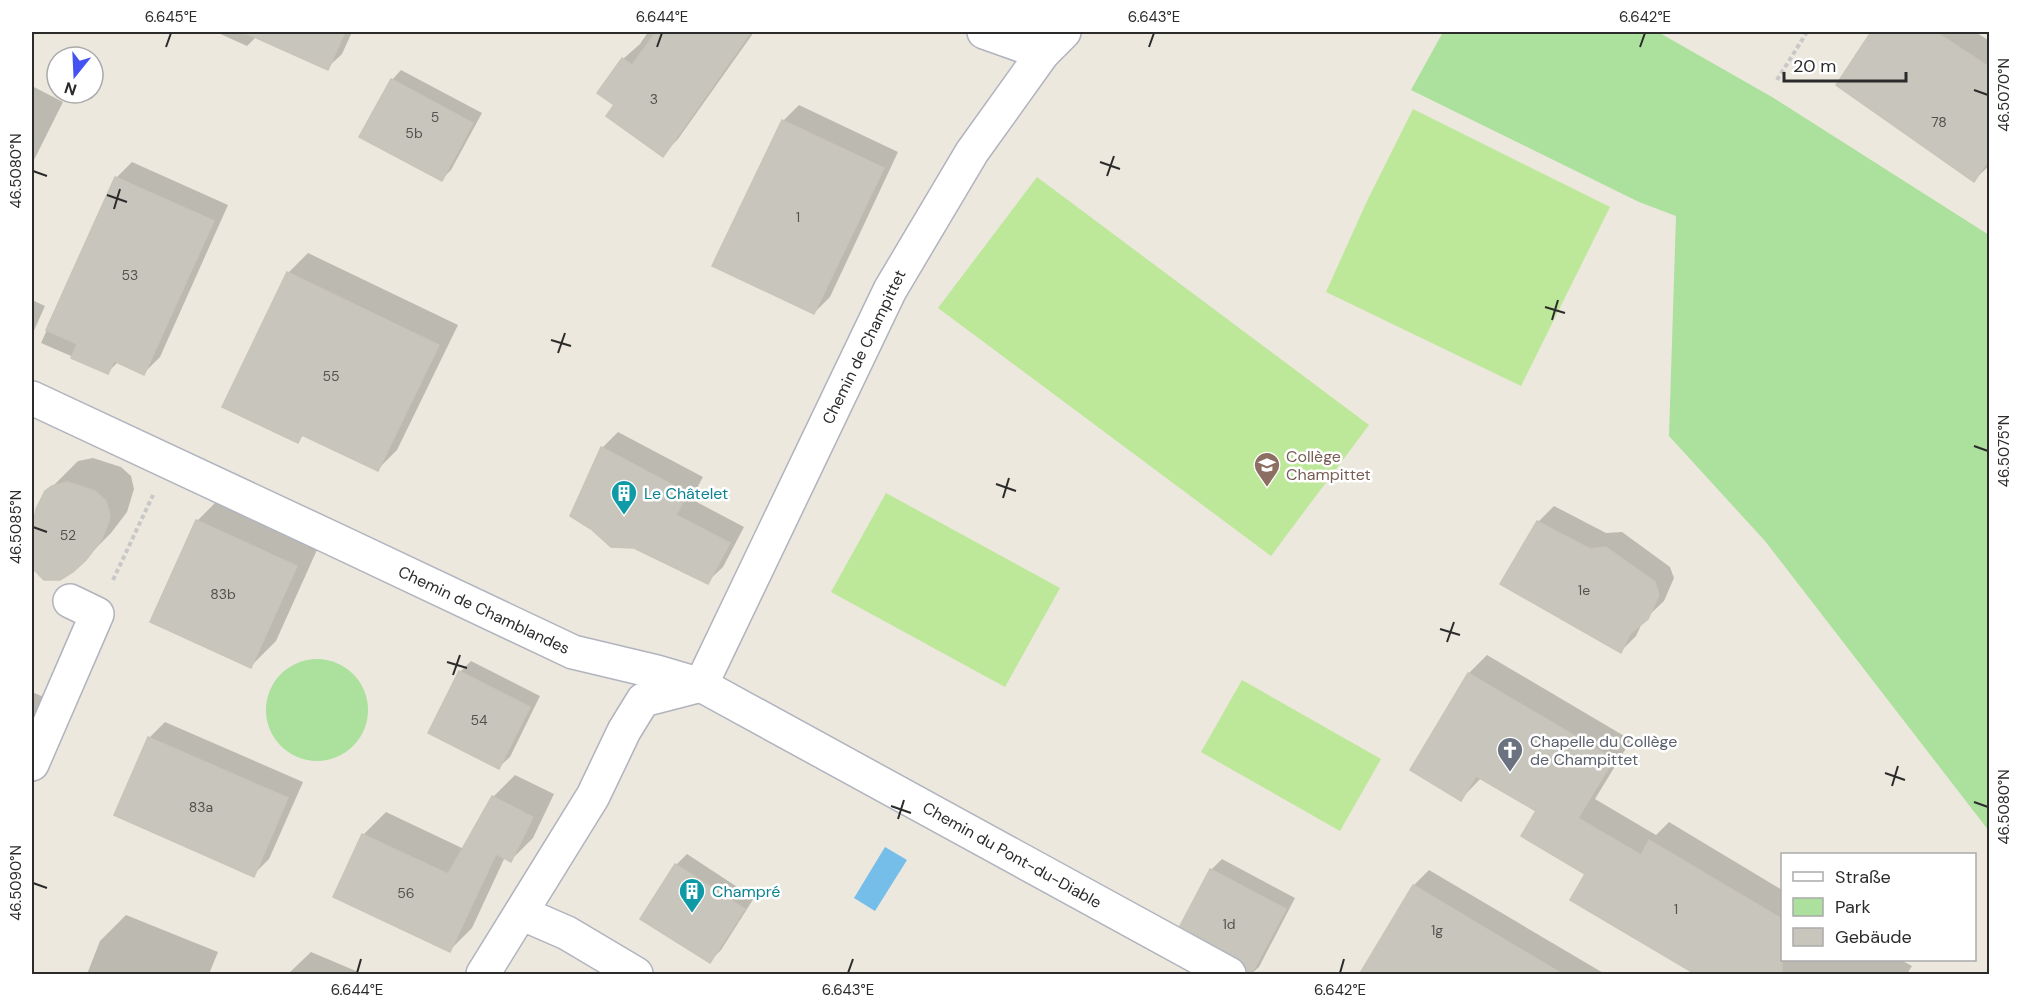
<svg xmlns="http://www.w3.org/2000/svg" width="2021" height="1006" viewBox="0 0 2021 1006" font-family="'DM Sans',sans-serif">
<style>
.green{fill:#ace09d}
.pitch{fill:#bde799}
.water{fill:#76beea}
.shadow{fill:#0003}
.building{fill:#c8c6bc;stroke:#c8c4b8;stroke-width:1.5}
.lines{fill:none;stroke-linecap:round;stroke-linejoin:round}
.minor-casing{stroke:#b1b3be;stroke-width:36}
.path{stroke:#c8c8c8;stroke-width:4;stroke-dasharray:4.5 3;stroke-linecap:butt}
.minor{stroke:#fff;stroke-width:33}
.ticks{fill:none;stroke:#2b2b2b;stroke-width:2}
.labels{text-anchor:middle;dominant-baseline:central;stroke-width:5;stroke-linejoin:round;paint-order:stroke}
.number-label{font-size:14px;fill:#52524f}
.street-label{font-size:16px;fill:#2b2b2b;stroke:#fff}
.education-label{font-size:16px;fill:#785e54;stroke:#fff;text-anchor:start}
.culture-label{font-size:16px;fill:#0d838f;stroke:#fff;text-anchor:start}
.worship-label{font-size:16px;fill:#5b616d;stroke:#fff;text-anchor:start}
.neatline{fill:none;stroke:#2b2b2b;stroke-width:2}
.ticks-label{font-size:15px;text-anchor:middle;fill:#2b2b2b}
</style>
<rect width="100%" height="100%" fill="#ece8de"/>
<g class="green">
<path d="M1443,32H1658L1772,97L1989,235V831L1765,541L1669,436L1676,216L1639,202L1411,90Z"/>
<circle cx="317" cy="710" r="51"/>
</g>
<g class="pitch">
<path d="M1413,109L1610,207L1521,386L1326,292L1367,201Z"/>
<path d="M1037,177L1369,425L1271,556L938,308Z"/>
<path d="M886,493L1060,588L1005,687L831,592Z"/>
<path d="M1242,680L1381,759L1340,831L1201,752Z"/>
</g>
<path class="water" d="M885,847L907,860L875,911L854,898Z"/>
<g class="shadow">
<path d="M216,32H352L342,54L327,68L257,36L247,46Z"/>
<path d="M648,32H754L678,139L662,155L616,105L623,59L640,44Z"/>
<path d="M1873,32H1975L1990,41V165L1974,180L1838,85Z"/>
<path d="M401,70L482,113L451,170L442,179L392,80Z"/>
<path d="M32,86L63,102L32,164Z"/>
<path d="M799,105L898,152L830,297L814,313L783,121Z"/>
<path d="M132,162L228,205L160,357L144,373L118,362L108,372L41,343L116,178Z"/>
<path d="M308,253L458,325L397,450L377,470L304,434L298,441L288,273Z"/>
<path d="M32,300L45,306L32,335Z"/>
<path d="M618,432L703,477L691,499L744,527L723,567L707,582L634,546L602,448Z"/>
<path d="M93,458L121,467L131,476L134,489L127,512L111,533L85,559L47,492L78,461Z"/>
<path d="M222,496L321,541L276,641L251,666L197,521Z"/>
<path d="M1554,506L1606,533L1622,532L1670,567L1674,578L1664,601L1643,621L1636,636L1621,651L1502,584L1538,522Z"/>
<path d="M1487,655L1631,740L1595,799L1656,835L1669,822L1782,890V960H1901L1912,966L1907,974H1700L1587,874L1538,810L1482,777L1461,799L1412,769L1469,673Z"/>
<path d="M471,661L540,696L510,757L499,767L460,672Z"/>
<path d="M32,692L44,697L32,730Z"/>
<path d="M165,722L303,782L269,859L253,875L149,738Z"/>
<path d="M515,775L554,794L533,838L511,860L505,857L472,928L450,950L335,897L363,835L386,812L464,849L493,797Z"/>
<path d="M687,854L754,898L721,950L710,961L676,865Z"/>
<path d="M1222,859L1295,898L1259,967L1251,974L1211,870Z"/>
<path d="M1429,870L1605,974H1360L1414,885Z"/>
<path d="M126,915L218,952L209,974H87L100,941Z"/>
<path d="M311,952L363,974H288Z"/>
</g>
<g class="building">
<path d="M243,32H345L328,70Z"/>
<path d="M656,32H751L663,157L606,116L614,105L597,93L622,58L632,65Z"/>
<path d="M1871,32H1936L1989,67V159L1974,182L1836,85Z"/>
<path d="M391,79L473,123L442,181L359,137Z"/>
<path d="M782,120L884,168L814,314L712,266Z"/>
<path d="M115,177L214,221L144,375L114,361L108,374L71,358L77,344L46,330Z"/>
<path d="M287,272L439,345L378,471L302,435L298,443L222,407Z"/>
<path d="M601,447L688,493L676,515L730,543L708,584L634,548L611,547L591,529L570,516Z"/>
<path d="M67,482L95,491L106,501L110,515L109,521L102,539L86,560L73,572L60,580H44L34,570L32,557V531L36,509L45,491L52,486Z"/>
<path d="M196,520L297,566L251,668L150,622Z"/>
<path d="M1537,521L1590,549L1606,547L1655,582L1659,595L1648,619L1630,634L1621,653L1500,584Z"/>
<path d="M459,671L530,707L499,769L428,733Z"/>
<path d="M1468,673L1614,759L1578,818L1641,855L1649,840L1782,919V975H1697L1570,900L1585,874L1521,836L1536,811L1476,776L1461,801L1410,770Z"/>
<path d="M148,737L288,798L254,877L114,815Z"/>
<path d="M492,796L533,817L511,862L496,854L450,952L333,897L362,834L448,874Z"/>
<path d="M675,864L745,909L710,963L640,919Z"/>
<path d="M1210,869L1286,909L1251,975H1248L1245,965L1238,958L1180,926Z"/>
<path d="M1413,885L1564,975H1359Z"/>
</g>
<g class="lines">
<g class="minor-casing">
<g id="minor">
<path d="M984,32L1043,53"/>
<path d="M32,398L338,541L573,652L657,672L701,685L1229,974"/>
<path d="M701,685L890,290L972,152L1043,53L1064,32"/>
<path d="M32,764L97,614L70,601"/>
<path d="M521,913L567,933L636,974"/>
<path d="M483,974L593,796L624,731L643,700L701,685"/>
</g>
</g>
<g class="path">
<path d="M1777,80L1807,32"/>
<path d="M113,580L153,495"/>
</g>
<use href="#minor" class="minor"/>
</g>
<path class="ticks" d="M166,47L171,33M657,47L662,33M1149,47L1154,33M1640,47L1645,33M1974,90L1988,95M1100,162L1120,169M33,171L47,176M1107,176L1114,156M107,195L127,202M114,209L120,189M1545,307L1565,313M1552,320L1558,300M551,340L571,346M558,353L565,333M1974,446L1988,451M996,484L1016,491M1003,498L1009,478M33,527L47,532M1440,629L1460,635M1447,642L1454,622M447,662L467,668M453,675L460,655M1885,773L1905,780M1892,786L1898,766M1974,802L1988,807M891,806L911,813M898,819L904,800M33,883L47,888M357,973L361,959M848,973L853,959M1340,973L1344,959"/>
<defs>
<g id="school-pin" transform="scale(1.35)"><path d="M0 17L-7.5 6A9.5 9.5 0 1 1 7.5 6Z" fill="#8d6e63" stroke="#fff"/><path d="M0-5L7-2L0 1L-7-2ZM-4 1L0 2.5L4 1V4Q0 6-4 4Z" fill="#fff"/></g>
<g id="building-pin" transform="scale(1.35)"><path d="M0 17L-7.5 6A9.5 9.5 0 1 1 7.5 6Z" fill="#0f9aa8" stroke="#fff"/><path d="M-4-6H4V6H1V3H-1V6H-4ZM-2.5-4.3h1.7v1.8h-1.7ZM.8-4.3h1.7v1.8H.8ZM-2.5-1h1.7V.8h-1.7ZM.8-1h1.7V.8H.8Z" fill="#fff"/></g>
<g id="church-pin" transform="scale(1.35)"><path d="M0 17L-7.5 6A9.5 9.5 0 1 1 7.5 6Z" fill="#6b7280" stroke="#fff"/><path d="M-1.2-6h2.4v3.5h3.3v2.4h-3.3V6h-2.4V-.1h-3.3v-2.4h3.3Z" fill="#fff"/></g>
</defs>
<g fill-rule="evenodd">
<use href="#school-pin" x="1267" y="465"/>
<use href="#building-pin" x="624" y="493"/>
<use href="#church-pin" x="1510" y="750"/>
<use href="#building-pin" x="692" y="891"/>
</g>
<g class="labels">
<g class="number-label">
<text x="654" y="99">3</text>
<text x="435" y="117">5</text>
<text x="1939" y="122">78</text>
<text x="414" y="133">5b</text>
<text x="798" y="217">1</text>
<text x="130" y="275">53</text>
<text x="331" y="376">55</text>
<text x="68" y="535">52</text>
<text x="1584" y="590">1e</text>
<text x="223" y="594">83b</text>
<text x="479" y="720">54</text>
<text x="201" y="807">83a</text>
<text x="406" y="893">56</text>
<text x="1676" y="909">1</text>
<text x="1229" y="924">1d</text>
<text x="1437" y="930">1g</text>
</g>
<g class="street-label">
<text transform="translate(864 347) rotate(-64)">Chemin de Champittet</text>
<text transform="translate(484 610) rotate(25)">Chemin de Chamblandes</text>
<text transform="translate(1012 855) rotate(29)">Chemin du Pont-du-Diable</text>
</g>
<g class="education-label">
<text x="1286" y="456">Collège<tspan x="1286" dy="18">Champittet</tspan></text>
</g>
<g class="culture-label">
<text x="644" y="493">Le Châtelet</text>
<text x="712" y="891">Champré</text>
</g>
<g class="worship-label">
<text x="1530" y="741">Chapelle du Collège<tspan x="1530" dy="18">de Champittet</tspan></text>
</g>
</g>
<rect width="2021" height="1006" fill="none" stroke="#ffffff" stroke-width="66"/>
<rect x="1781" y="853" width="195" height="108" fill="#ffffff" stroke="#aaaaaa" stroke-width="1.5"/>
<rect x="1793" y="872" width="30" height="9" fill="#ffffff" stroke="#aaaaaa" stroke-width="1.5"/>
<text x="1835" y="883" font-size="18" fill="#2b2b2b">Straße</text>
<rect x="1793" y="898" width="30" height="18" fill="#ace09d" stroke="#aaaaaa" stroke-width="1.5"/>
<text x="1835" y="913" font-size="18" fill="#2b2b2b">Park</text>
<rect x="1793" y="928" width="30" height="18" fill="#c8c6bc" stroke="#aaaaaa" stroke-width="1.5"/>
<text x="1835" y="943" font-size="18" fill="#2b2b2b">Gebäude</text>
<g transform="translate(75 75) rotate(198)"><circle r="28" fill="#ffffff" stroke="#aaaaaa" stroke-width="1.5"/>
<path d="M0-4.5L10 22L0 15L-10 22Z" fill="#4552f2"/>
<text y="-9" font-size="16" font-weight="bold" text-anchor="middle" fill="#2b2b2b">N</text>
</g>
<path d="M1784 72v9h122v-9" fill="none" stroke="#2b2b2b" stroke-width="3"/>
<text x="1793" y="72" font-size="18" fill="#2b2b2b" stroke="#ffffff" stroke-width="4.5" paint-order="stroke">20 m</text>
<rect x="33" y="33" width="1955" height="940" class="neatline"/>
<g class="ticks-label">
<text x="171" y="22">6.645°E</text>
<text x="662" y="22">6.644°E</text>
<text x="1154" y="22">6.643°E</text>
<text x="1645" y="22">6.642°E</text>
<text transform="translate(2004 95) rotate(-90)" y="5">46.5070°N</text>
<text transform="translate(16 171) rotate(-90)" y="5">46.5080°N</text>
<text transform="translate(2004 451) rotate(-90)" y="5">46.5075°N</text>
<text transform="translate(16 527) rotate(-90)" y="5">46.5085°N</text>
<text transform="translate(2004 807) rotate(-90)" y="5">46.5080°N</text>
<text transform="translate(16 883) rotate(-90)" y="5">46.5090°N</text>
<text x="357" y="995">6.644°E</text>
<text x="848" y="995">6.643°E</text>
<text x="1340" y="995">6.642°E</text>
</g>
</svg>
